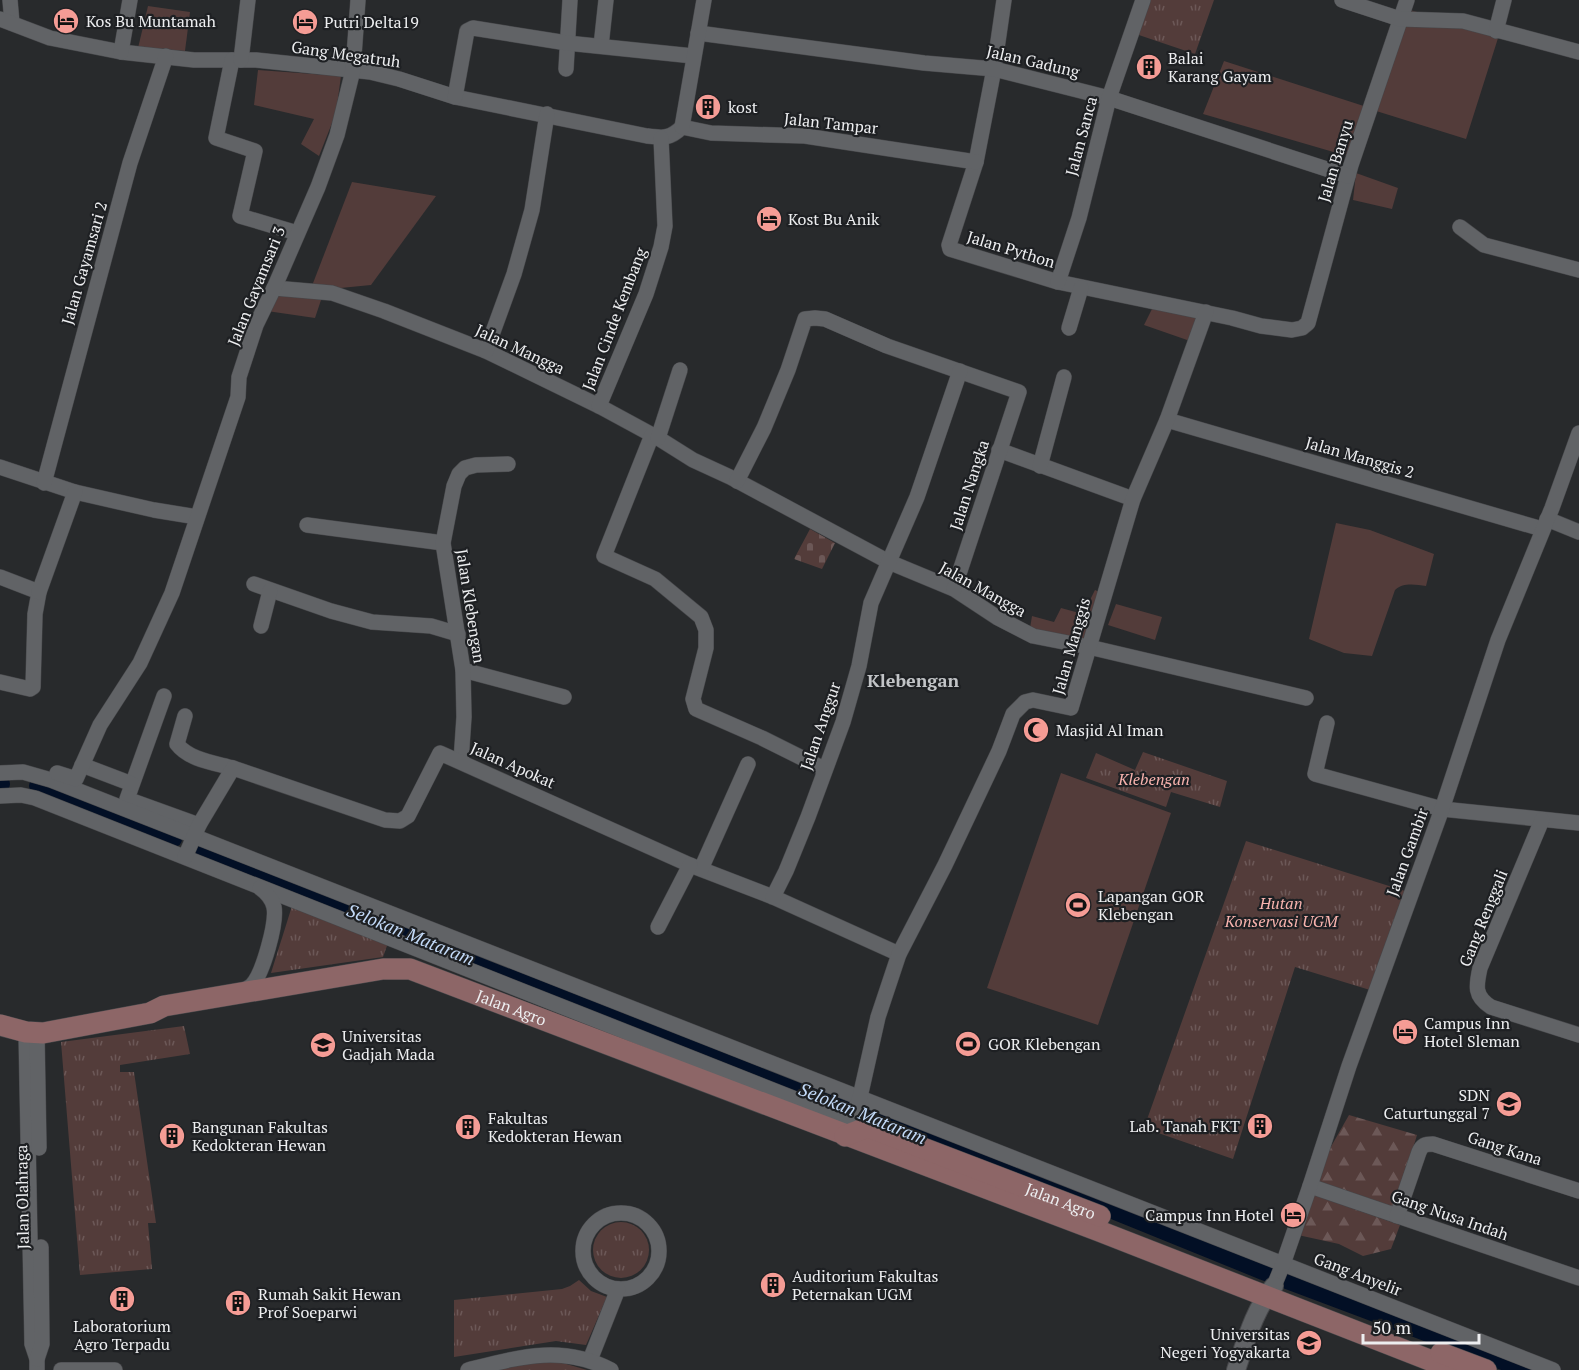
<svg xmlns="http://www.w3.org/2000/svg" width="1579" height="1370" viewBox="0 0 1579 1370" font-family="'PT Serif',serif">
<style>
.green{fill:#533c3a}
.forest{fill:url(#forest-firs)}
.cemetery{fill:url(#cemetery-stones)}
.park{fill:url(#park-tufts)}
.lines{fill:none;stroke-linecap:round;stroke-linejoin:round}
.canal{stroke:#020f25;stroke-width:16}
.minor-casing{stroke:#46474a;stroke-width:16}
.tertiary-casing{stroke:#46474a;stroke-width:20}
.secondary-casing{stroke:#46474a;stroke-width:22}
.minor{stroke:#616366;stroke-width:15}
.tertiary{stroke:#616366;stroke-width:18}
.secondary{stroke:#8d6667;stroke-width:21}
.labels{text-anchor:middle;dominant-baseline:central;stroke-width:4.5;stroke-linejoin:round;paint-order:stroke}
.poi-label{font-size:16px;fill:#edeef0;stroke:#1e2023;text-anchor:start}
.street-label{font-size:16px;fill:#edeef0;stroke:#1e2023}
.park-label{font-size:16px;font-style:italic;fill:#f8b3ae;stroke:#1e2023}
.neighbourhood-label{font-size:18px;font-weight:bold;fill:#c2c4c7;stroke:#1e2023}
.water-label{font-size:18px;font-style:italic;fill:#c3daf8;stroke:#1e2023}
</style>
<defs>
<pattern id="forest-firs" width="22" height="20" patternUnits="userSpaceOnUse" patternTransform="scale(1.5)"><rect width="22" height="20" fill="#533c3a"/><path d="M5 1l3.5 6h-7zM16 11l3.5 6h-7z" fill="#6c5857"/></pattern>
<pattern id="cemetery-stones" width="16" height="16" patternUnits="userSpaceOnUse" patternTransform="scale(1.5)"><rect width="16" height="16" fill="#533c3a"/><path d="M2 7V4a2 2 0 0 1 4 0v3zM10 15v-3a2 2 0 0 1 4 0v3z" fill="#6c5857"/></pattern>
<pattern id="park-tufts" width="24" height="20" patternUnits="userSpaceOnUse" patternTransform="scale(1.5)"><rect width="24" height="20" fill="#533c3a"/><path d="M3 7l-1-3M5 7V3M7 7l1-3M15 17l-1-3M17 17v-4M19 17l1-3" fill="none" stroke="#6c5857"/></pattern>
</defs>
<rect width="100%" height="100%" fill="#282a2c"/>
<g class="green">
<path d="M148,6L190,12L185,51L138,48Z"/>
<path d="M1403,8L1499,35L1466,139L1373,110L1354,158L1203,114L1224,61L1373,109Z"/>
<path d="M258,70L341,76L336,113L319,156L301,144L314,119L254,105Z"/>
<path d="M1356,173L1398,188L1392,209L1353,200Z"/>
<path d="M352,182L436,196L371,285L310,291Z"/>
<path d="M274,293L322,297L315,318L267,311Z"/>
<path d="M1155,303L1198,313L1190,341L1144,325Z"/>
<path d="M1336,523L1370,530L1434,554L1426,586C1416,585 1404,582 1395,590L1372,656L1344,653L1309,639Z"/>
<path d="M1095,590L1102,593L1084,645L1030,628L1032,616L1054,622L1061,608L1083,614Z"/>
<path d="M1116,604L1162,617L1155,640L1108,625Z"/>
<path d="M1061,773L1171,813L1098,1025L987,988Z"/>
</g>
<g class="forest">
<path d="M1349,1115L1417,1135L1395,1208L1312,1180Z"/>
<path d="M1314,1195L1400,1225L1391,1249L1363,1256L1339,1244L1298,1235Z"/>
</g>
<path class="cemetery" d="M810,529L835,543L822,569L794,559Z"/>
<g class="park">
<path d="M1145,0H1214L1195,54L1133,33Z"/>
<path d="M1143,752L1227,781L1220,807L1171,792L1166,807L1086,778L1096,753L1135,770Z"/>
<path d="M1246,841L1405,891L1370,990L1295,967L1233,1159L1144,1128Z"/>
<path d="M292,906L388,943L383,957L271,973Z"/>
<path d="M184,1026L190,1054L120,1065V1072H134L156,1223H148L152,1269L80,1275L61,1042Z"/>
<circle cx="621" cy="1250" r="28"/>
<path d="M579,1280L591,1291L607,1297L586,1345L556,1341L454,1357V1300L562,1289L570,1286Z"/>
<path d="M556,1361L587,1370H497L521,1364Z"/>
</g>
<g class="lines">
<g class="canal">
<path d="M0,784H2"/>
<path d="M37,786L174,839"/>
<path d="M203,851L873,1114L1263,1272L1524,1370"/>
</g>
<g class="minor-casing">
<g id="minor">
<path d="M10,0L12,23"/>
<path d="M1004,0L994,69L976,162L949,245L950,249L1058,282L1232,318L1261,326L1292,330L1302,328L1308,323L1351,165L1407,0"/>
<path d="M1342,0L1400,19L1463,21L1579,52"/>
<path d="M0,19L50,38L121,52L194,60H256L370,72L399,79L455,97L647,136C663,138 670,139 682,127"/>
<path d="M1496,31L1504,0"/>
<path d="M698,33L924,63L994,69L1109,98L1348,176"/>
<path d="M601,46L606,0"/>
<path d="M121,52L130,0"/>
<path d="M232,60L216,138L255,151L240,216L297,233"/>
<path d="M241,60L248,0"/>
<path d="M566,69L570,0"/>
<path d="M455,97L467,31L473,28L567,43L693,56"/>
<path d="M682,127L711,133L805,136L976,162"/>
<path d="M682,127L704,0"/>
<path d="M1460,227L1484,245L1579,270"/>
<path d="M1058,282L1079,218L1109,98L1143,0"/>
<path d="M274,288L332,293L384,311L486,351L599,406L658,438L693,460L730,477L889,562L954,589L998,618L1033,636L1089,647L1306,698"/>
<path d="M1069,328L1081,288"/>
<path d="M486,351L514,274L532,210L547,114"/>
<path d="M599,406L646,294L661,247L665,226L661,138"/>
<path d="M1167,420L1542,529"/>
<path d="M652,435L604,556L655,579L701,617L706,630V648L693,699L696,709L762,738L824,769"/>
<path d="M658,438L680,370"/>
<path d="M999,450L1133,499"/>
<path d="M1040,466L1064,377"/>
<path d="M0,467L75,492L154,510L197,517"/>
<path d="M737,481L764,428L788,370L805,319L815,318L825,319L887,346L1019,392L954,589"/>
<path d="M44,483L130,163L166,56"/>
<path d="M1547,519L1579,532"/>
<path d="M307,525L443,543"/>
<path d="M0,577L39,592L35,614L33,687L30,689L0,682"/>
<path d="M254,584L331,611L372,622L431,626L458,634"/>
<path d="M39,592L75,492"/>
<path d="M261,626L270,591"/>
<path d="M463,670L564,697"/>
<path d="M164,696L127,799L199,825"/>
<path d="M185,716L177,744C189,760 215,763 233,768"/>
<path d="M1327,723L1315,774L1442,809L1579,823"/>
<path d="M461,761L464,717L463,670L443,543L454,486L459,474L465,468L476,465L508,464"/>
<path d="M82,765L132,784"/>
<path d="M0,773L23,772L51,780L1553,1370"/>
<path d="M57,773L76,779L100,725L140,663L172,593L238,397L239,377L256,325L275,286L318,187L337,135L353,70L358,0"/>
<path d="M0,796L21,795L35,798L851,1121"/>
<path d="M1542,820L1480,968C1476,986 1474,996 1491,1007L1579,1035"/>
<path d="M185,857L199,825L233,768L385,820L400,821L408,816L440,753L690,865L773,897L899,954"/>
<path d="M701,869L748,764"/>
<path d="M773,897L786,871L808,817L843,722L859,666L871,603L917,497L960,371"/>
<path d="M658,927L690,865"/>
<path d="M240,992C244,990 249,988 252,985C263,973 277,923 274,907C272,899 267,893 260,888"/>
<path d="M26,1032L32,1344L37,1359V1370"/>
<path d="M37,1034L39,1148"/>
<path d="M845,1136L860,1097L878,1017L899,954L945,865L999,751L1013,714L1025,702L1033,700L1071,708L1133,499L1167,420L1206,312"/>
<path d="M1310,1186L1579,1278"/>
<circle cx="621" cy="1251" r="38"/>
<path d="M1397,1216L1419,1152C1422,1145 1425,1144 1433,1144L1579,1191"/>
<path d="M1274,1286L1283,1264L1310,1186L1349,1066L1442,809L1498,640L1552,508L1579,433"/>
<path d="M37,1359L42,1344L41,1247"/>
<path d="M590,1360L618,1289"/>
<path d="M61,1370H115"/>
<path d="M468,1370C519,1357 562,1344 611,1370"/>
</g>
</g>
<g class="tertiary-casing">
<path id="tertiary" d="M1236,1370C1246,1341 1254,1310 1274,1286"/>
</g>
<g class="secondary-casing">
<g id="secondary">
<path id="s1" d="M0,1025L26,1032L43,1033L150,1013L164,1006L383,969H410L1099,1231L1455,1370"/>
<path id="s2" d="M845,1136L868,1127L1100,1216"/>
<path d="M1441,1353L1486,1370"/>
</g>
</g>
<use href="#minor" class="minor"/>
<use href="#tertiary" class="tertiary"/>
<use href="#secondary" class="secondary"/>
</g>
<defs>
<g id="hotel-disc" transform="scale(1.35)"><circle r="9.5" fill="#f59c95" stroke="#1e2023"/><path d="M-6-4.5h1.5V1H6V5H4.5V3h-9V5H-6ZM-4 0a1.8 1.8 0 1 1 3.6 0ZM.5 0V-2.5h3Q6-2.5 6 0Z" fill="#111"/></g>
<g id="building-disc" transform="scale(1.35)"><circle r="9.5" fill="#f59c95" stroke="#1e2023"/><path d="M-4-6H4V6H1V3H-1V6H-4ZM-2.5-4.3h1.7v1.8h-1.7ZM.8-4.3h1.7v1.8H.8ZM-2.5-1h1.7V.8h-1.7ZM.8-1h1.7V.8H.8Z" fill="#111"/></g>
<g id="mosque-disc" transform="scale(1.35)"><circle r="9.5" fill="#f59c95" stroke="#1e2023"/><path d="M3.5-4.9A6 6 0 1 0 3.5 4.9A5 5 0 1 1 3.5-4.9Z" fill="#111"/></g>
<g id="stadium-disc" transform="scale(1.35)"><circle r="9.5" fill="#f59c95" stroke="#1e2023"/><path d="M0-5a6.5 5 0 1 0 0 10a6.5 5 0 1 0 0-10ZM-3.5-1.8h7v3.6h-7Z" fill="#111"/></g>
<g id="university-disc" transform="scale(1.35)"><circle r="9.5" fill="#f59c95" stroke="#1e2023"/><path d="M0-5L7-2L0 1L-7-2ZM-4 1L0 2.5L4 1V4Q0 6-4 4Z" fill="#111"/></g>
<g id="school-disc" transform="scale(1.35)"><circle r="9.5" fill="#f59c95" stroke="#1e2023"/><path d="M0-5L7-2L0 1L-7-2ZM-4 1L0 2.5L4 1V4Q0 6-4 4Z" fill="#111"/></g>
</defs>
<g fill-rule="evenodd">
<use href="#hotel-disc" x="66" y="21"/>
<use href="#hotel-disc" x="305" y="22"/>
<use href="#building-disc" x="1149" y="67"/>
<use href="#building-disc" x="708" y="107"/>
<use href="#hotel-disc" x="769" y="219"/>
<use href="#mosque-disc" x="1036" y="730"/>
<use href="#stadium-disc" x="1078" y="905"/>
<use href="#hotel-disc" x="1405" y="1032"/>
<use href="#stadium-disc" x="968" y="1044"/>
<use href="#university-disc" x="323" y="1045"/>
<use href="#school-disc" x="1509" y="1104"/>
<use href="#building-disc" x="1260" y="1126"/>
<use href="#building-disc" x="468" y="1127"/>
<use href="#building-disc" x="172" y="1136"/>
<use href="#hotel-disc" x="1293" y="1215"/>
<use href="#building-disc" x="773" y="1285"/>
<use href="#building-disc" x="122" y="1299"/>
<use href="#building-disc" x="238" y="1303"/>
<use href="#university-disc" x="1309" y="1343"/>
</g>
<g class="labels">
<g class="poi-label">
<text x="86" y="21">Kos Bu Muntamah</text>
<text x="324" y="22">Putri Delta19</text>
<text x="1168" y="58">Balai<tspan x="1168" dy="18">Karang Gayam</tspan></text>
<text x="728" y="107">kost</text>
<text x="788" y="219">Kost Bu Anik</text>
<text x="1056" y="730">Masjid Al Iman</text>
<text x="1098" y="896">Lapangan GOR<tspan x="1098" dy="18">Klebengan</tspan></text>
<text x="1424" y="1023">Campus Inn<tspan x="1424" dy="18">Hotel Sleman</tspan></text>
<text x="342" y="1036">Universitas<tspan x="342" dy="18">Gadjah Mada</tspan></text>
<text x="988" y="1044">GOR Klebengan</text>
<text x="1490" y="1095" text-anchor="end">SDN<tspan x="1490" dy="18">Caturtunggal 7</tspan></text>
<text x="488" y="1118">Fakultas<tspan x="488" dy="18">Kedokteran Hewan</tspan></text>
<text x="1240" y="1126" text-anchor="end">Lab. Tanah FKT</text>
<text x="192" y="1127">Bangunan Fakultas<tspan x="192" dy="18">Kedokteran Hewan</tspan></text>
<text x="1274" y="1215" text-anchor="end">Campus Inn Hotel</text>
<text x="792" y="1276">Auditorium Fakultas<tspan x="792" dy="18">Peternakan UGM</tspan></text>
<text x="258" y="1294">Rumah Sakit Hewan<tspan x="258" dy="18">Prof Soeparwi</tspan></text>
<text x="122" y="1326" text-anchor="middle">Laboratorium<tspan x="122" dy="18">Agro Terpadu</tspan></text>
<text x="1290" y="1334" text-anchor="end">Universitas<tspan x="1290" dy="18">Negeri Yogyakarta</tspan></text>
</g>
<g class="street-label">
<text transform="translate(346 54) rotate(8)">Gang Megatruh</text>
<text transform="translate(1033 61) rotate(13)">Jalan Gadung</text>
<text transform="translate(831 123) rotate(6)">Jalan Tampar</text>
<text transform="translate(1081 136) rotate(-75)">Jalan Sanca</text>
<text transform="translate(1335 161) rotate(-73)">Jalan Banyu</text>
<text transform="translate(1011 249) rotate(17)">Jalan Python</text>
<text transform="translate(84 263) rotate(-74)">Jalan Gayamsari 2</text>
<text transform="translate(256 286) rotate(-68)">Jalan Gayamsari 3</text>
<text transform="translate(614 319) rotate(-69)">Jalan Cinde Kembang</text>
<text transform="translate(520 349) rotate(25)">Jalan Mangga</text>
<text transform="translate(1360 457) rotate(16)">Jalan Manggis 2</text>
<text transform="translate(969 485) rotate(-72)">Jalan Nangka</text>
<text transform="translate(983 589) rotate(29)">Jalan Mangga</text>
<text transform="translate(471 606) rotate(81)">Jalan Klebengan</text>
<text transform="translate(1071 646) rotate(-74)">Jalan Manggis</text>
<text transform="translate(820 726) rotate(-71)">Jalan Anggur</text>
<text transform="translate(513 765) rotate(24)">Jalan Apokat</text>
<text transform="translate(1407 852) rotate(-70)">Jalan Gambir</text>
<text transform="translate(1483 918) rotate(-68)">Gang Renggali</text>
<text stroke="none"><textPath href="#s1" startOffset="526">Jalan Agro</textPath></text>
<text transform="translate(1505 1148) rotate(18)">Gang Kana</text>
<text transform="translate(22 1197) rotate(-91)">Jalan Olahraga</text>
<text stroke="none"><textPath href="#s2" startOffset="231">Jalan Agro</textPath></text>
<text transform="translate(1450 1215) rotate(19)">Gang Nusa Indah</text>
<text transform="translate(1358 1274) rotate(21)">Gang Anyelir</text>
</g>
<g class="park-label">
<text x="1154" y="779">Klebengan</text>
<text x="1281" y="903">Hutan<tspan x="1281" dy="18">Konservasi UGM</tspan></text>
</g>
<g class="neighbourhood-label">
<text x="913" y="680">Klebengan</text>
</g>
<g class="water-label">
<text transform="translate(411 934) rotate(22)">Selokan Mataram</text>
<text transform="translate(863 1113) rotate(22)">Selokan Mataram</text>
</g>
</g>
<path d="M1363 1334v9h116v-9" fill="none" stroke="#edeef0" stroke-width="3"/>
<text x="1372" y="1334" font-size="18" fill="#edeef0" stroke="#1e2023" stroke-width="4.5" paint-order="stroke">50 m</text>
</svg>
